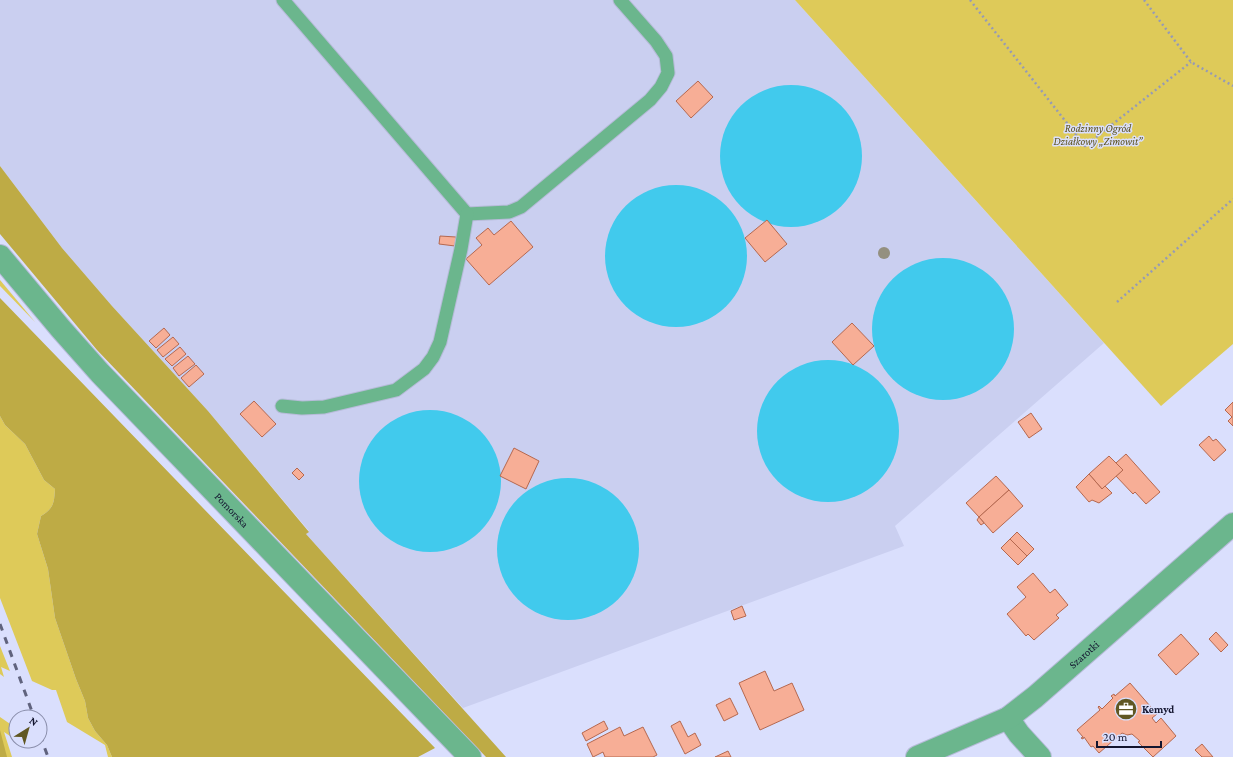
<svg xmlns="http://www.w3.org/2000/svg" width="1233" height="757" viewBox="0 0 1233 757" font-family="'Crimson Pro',serif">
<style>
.built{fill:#cacff0}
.green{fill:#deca59}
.forest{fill:#beab45}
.water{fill:#41caed}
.building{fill:#f7ae96;stroke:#b5684f}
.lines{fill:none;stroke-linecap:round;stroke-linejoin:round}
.service-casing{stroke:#b6bbd8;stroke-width:15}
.minor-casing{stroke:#b6bbd8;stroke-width:24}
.tertiary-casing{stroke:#b6bbd8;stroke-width:24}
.path{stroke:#969ab6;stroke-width:2.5;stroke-dasharray:2 3;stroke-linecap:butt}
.service{stroke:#6bb68d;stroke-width:13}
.minor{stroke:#6bb68d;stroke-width:22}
.tertiary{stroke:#6bb68d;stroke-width:22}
.rail{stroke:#60637e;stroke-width:3;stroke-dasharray:7 7;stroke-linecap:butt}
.tree{fill:#949080}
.labels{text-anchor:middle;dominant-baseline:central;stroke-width:3;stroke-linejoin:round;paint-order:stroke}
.park-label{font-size:11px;font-style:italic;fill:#5a501a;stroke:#dadffd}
.street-label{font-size:11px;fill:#13152f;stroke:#dadffd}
.poi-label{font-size:11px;font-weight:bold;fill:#13152f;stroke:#dadffd;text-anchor:start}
</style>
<rect width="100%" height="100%" fill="#dadffd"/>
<path class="built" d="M0,0H795L1104,343L895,526L904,546L463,708L306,534L309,531L208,411L112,306L62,248L0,166Z"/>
<g class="green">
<path d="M795,0H1233V344L1161,406Z"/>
<path d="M0,280L35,322L0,286Z"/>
<path d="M0,416L5,425L25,444L44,480L55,489C54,503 54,508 41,516L37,534L48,569L55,618L76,679L85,701L88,718L95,731L107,745L112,757H108L105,745L67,722L56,690H52L32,681L0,598Z"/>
<path d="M0,646L10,671L1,667L4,677L0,674Z"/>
<path d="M0,717L16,728V740L4,732L12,757H0Z"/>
</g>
<g class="forest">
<path d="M0,166L62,248L112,306L208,411L309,532L306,534L506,757H486L97,350L0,234Z"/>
<path d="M0,298L435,748L418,757H112L107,745L95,731L88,718L85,701L76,679L55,618L48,569L37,534L41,516C54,508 54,503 55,489L44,480L25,444L5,425L0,416Z"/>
<path d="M0,730L7,757H0Z"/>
</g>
<g class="water">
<circle cx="791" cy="156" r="71"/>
<circle cx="676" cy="256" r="71"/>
<circle cx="943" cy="329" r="71"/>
<circle cx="828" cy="431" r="71"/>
<circle cx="430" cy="481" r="71"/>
<circle cx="568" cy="549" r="71"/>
</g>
<g class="building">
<path d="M698,81L713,97L691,118L676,101Z"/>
<path d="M767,220L787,244L765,262L745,238Z"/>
<path d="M511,221L533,247L489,285L466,259L482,245L476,238L488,228L494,235Z"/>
<path d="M440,236L456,237L455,246L439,244Z"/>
<path d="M852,323L874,346L853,365L832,342Z"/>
<path d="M164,328L170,335L156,348L149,341Z"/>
<path d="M173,337L179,344L163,357L157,350Z"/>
<path d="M180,347L186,354L172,366L165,359Z"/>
<path d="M188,356L195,364L179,376L173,368Z"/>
<path d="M196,365L204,374L189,387L181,378Z"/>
<path d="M254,401L276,424L262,437L240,414Z"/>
<path d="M1233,402V426L1228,421L1232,417L1225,410Z"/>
<path d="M1031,413L1042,429L1029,438L1018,422Z"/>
<path d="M1209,436L1213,441L1216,439L1226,450L1214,461L1199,445Z"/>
<path d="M514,448L539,461L526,489L500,476Z"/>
<path d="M1126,454L1160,492L1146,504L1135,492L1133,494L1116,476L1123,470L1116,463Z"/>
<path d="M1109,456L1123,470L1102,489L1089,474Z"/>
<path d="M297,468L304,475L299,480L292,473Z"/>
<path d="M1089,474L1102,489L1105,486L1112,493L1099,503L1092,500L1089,502L1076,487Z"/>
<path d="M996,476L1009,490L979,517L966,503Z"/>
<path d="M1009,490L1023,506L993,533L979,517Z"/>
<path d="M979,517L984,523L981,525L977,520Z"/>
<path d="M1017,532L1034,549L1027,556L1010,539Z"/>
<path d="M1010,539L1027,556L1018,565L1001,548Z"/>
<path d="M1033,573L1050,593L1055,589L1068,605L1056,615L1059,618L1034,640L1028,634L1026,636L1007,614L1026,597L1017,587Z"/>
<path d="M742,606L746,616L734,620L731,611Z"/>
<path d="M1216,632L1228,645L1221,652L1209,639Z"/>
<path d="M1181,634L1199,654L1176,675L1158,655Z"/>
<path d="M765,671L774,691L792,683L804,710L760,730L739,683Z"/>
<path d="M1130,683L1157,714L1152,718L1156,723L1161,718L1176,736L1153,757L1138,742L1140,741L1132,734L1127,735L1122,733L1099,753L1093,746L1091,747L1084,737L1083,739L1081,738L1083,737L1077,730L1100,710L1098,707L1099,706L1102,709L1113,698L1111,696L1114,694L1115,696Z"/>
<path d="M730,698L738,714L724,721L716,705Z"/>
<path d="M604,721L608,729L586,741L582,733Z"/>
<path d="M680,721L688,737L695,733L701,745L685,754L671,726Z"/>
<path d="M620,727L624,736L643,727L657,755L653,757H605L603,752L593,757L587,744Z"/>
<path d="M1202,744L1213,757H1202L1195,750Z"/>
<path d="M728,751L731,757H715Z"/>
</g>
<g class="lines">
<g class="service-casing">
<g id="service">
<path d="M283,0L467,214"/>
<path d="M467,214L509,212L521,207L650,100L661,87L668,73L666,56L656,41L620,0"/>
<path d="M282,406L302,408L324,407L396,390L424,369L433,357L440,342L461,249L467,214"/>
</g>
</g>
<g class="minor-casing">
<g id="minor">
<path d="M1008,718L1019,734L1040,757"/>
<path id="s1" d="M917,757L1008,718L1035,697L1233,524"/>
</g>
</g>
<g class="tertiary-casing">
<g id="tertiary">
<path id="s2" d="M0,256L61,329L100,373L470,757"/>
</g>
</g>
<g class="path">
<path d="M970,0L1085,146L1191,62"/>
<path d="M1144,0L1191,62L1233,86"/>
<path d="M1117,302L1233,199"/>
</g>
<use href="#service" class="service"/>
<use href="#minor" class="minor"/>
<use href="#tertiary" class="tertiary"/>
<g class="rail">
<path d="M0,624L34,717"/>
<path d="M40,735L48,757"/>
</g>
</g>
<circle class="tree" cx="884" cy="253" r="6"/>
<defs>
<g id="office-disc" transform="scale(1.15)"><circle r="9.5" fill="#605723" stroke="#dadffd"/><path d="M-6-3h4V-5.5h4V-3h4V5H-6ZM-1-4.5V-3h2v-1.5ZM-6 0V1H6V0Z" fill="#fff"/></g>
</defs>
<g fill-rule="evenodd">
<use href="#office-disc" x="1126" y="709"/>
</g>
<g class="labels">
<g class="park-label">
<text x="1098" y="128">Rodzinny Ogród<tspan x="1098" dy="13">Działkowy „Zimowit”</tspan></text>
</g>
<g class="street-label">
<text stroke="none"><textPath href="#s2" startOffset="344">Pomorska</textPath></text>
<text stroke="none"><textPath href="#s1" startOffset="198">Szarotki</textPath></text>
</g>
<g class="poi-label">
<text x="1142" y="709">Kemyd</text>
</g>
</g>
<g transform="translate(28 729) rotate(37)"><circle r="19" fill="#dadffd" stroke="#8a8eab"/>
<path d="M0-3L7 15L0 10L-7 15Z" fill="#605723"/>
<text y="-6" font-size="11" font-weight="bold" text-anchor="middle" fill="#13152f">N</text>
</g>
<path d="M1097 741v6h64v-6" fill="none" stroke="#13152f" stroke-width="2"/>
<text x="1103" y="741" font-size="12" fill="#13152f" stroke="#dadffd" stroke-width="3" paint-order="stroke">20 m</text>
</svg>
